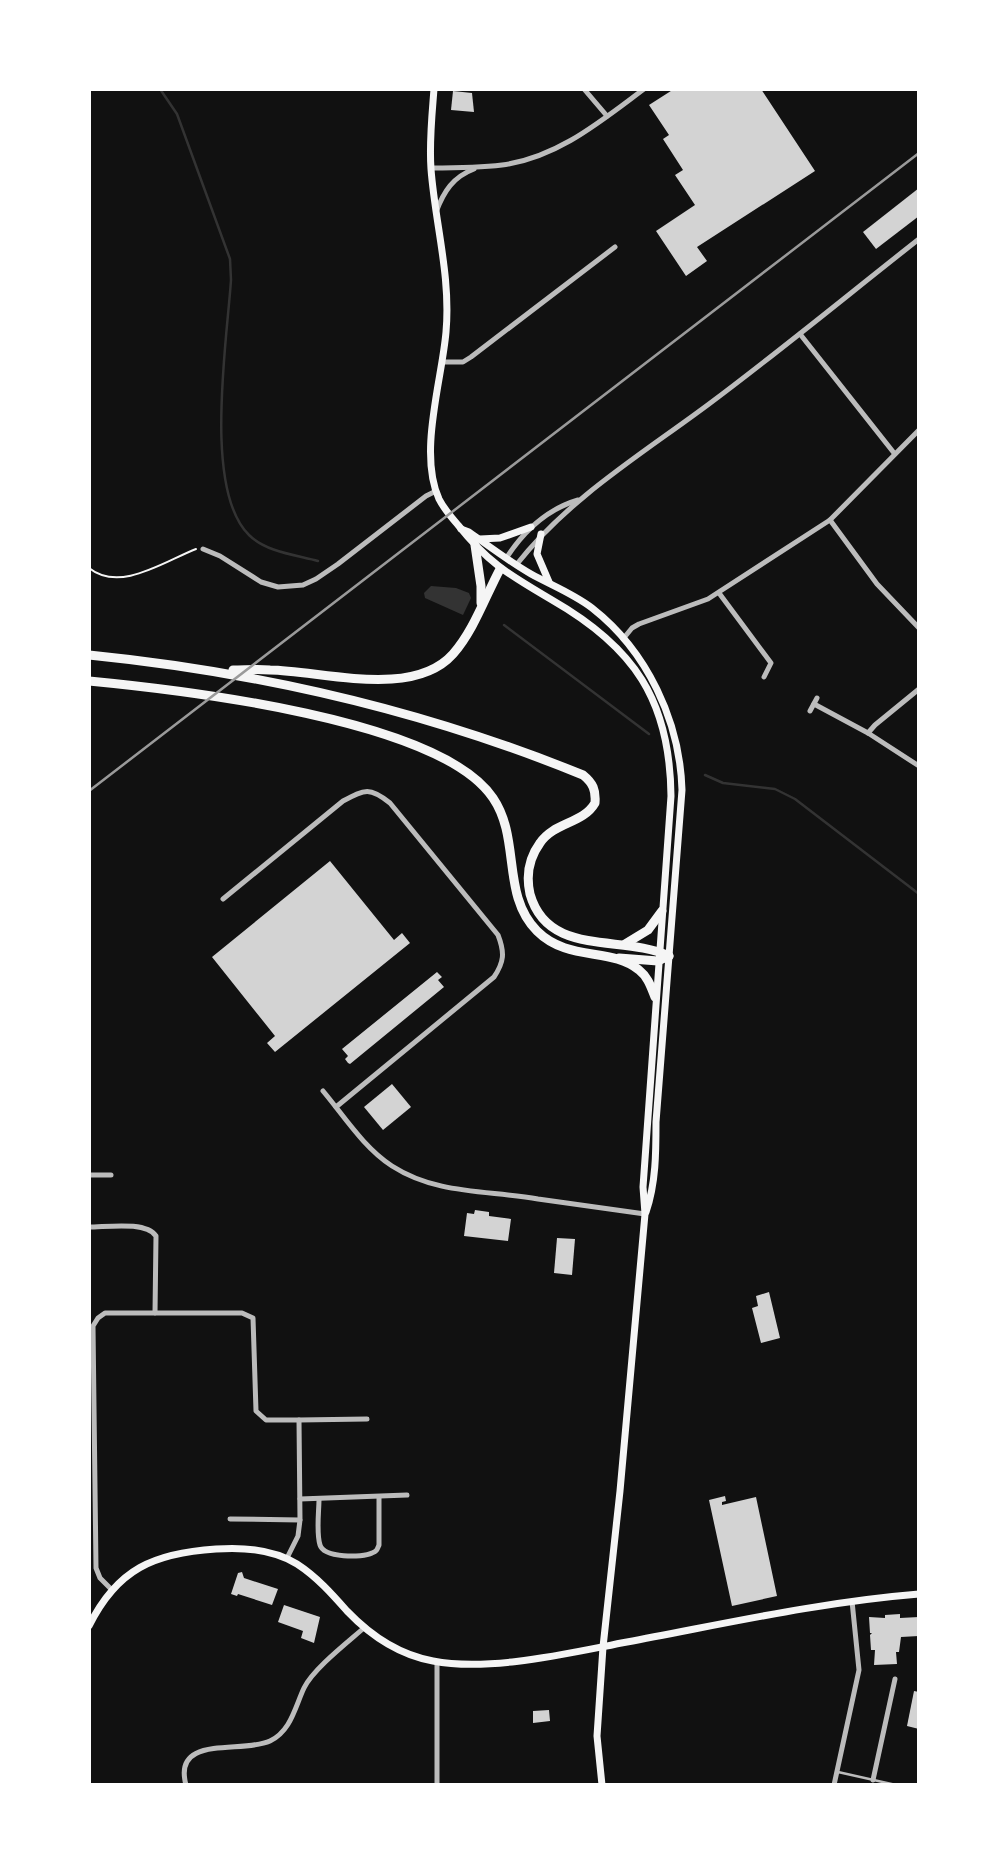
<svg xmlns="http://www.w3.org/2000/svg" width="1008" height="1874" viewBox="0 0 1008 1874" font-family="'Exo 2',sans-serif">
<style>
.water{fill:#333}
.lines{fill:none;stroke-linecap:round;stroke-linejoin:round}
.stream{stroke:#333;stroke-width:2.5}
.building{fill:#d3d3d3}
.path{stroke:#f5f5f5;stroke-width:2}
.service{stroke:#bcbcbc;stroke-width:2.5}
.minor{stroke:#bcbcbc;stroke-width:5}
.secondary{stroke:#f5f5f5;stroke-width:7}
.trunk{stroke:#f5f5f5;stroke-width:9}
.rail{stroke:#9a9a9a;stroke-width:2.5}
</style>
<rect width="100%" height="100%" fill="#111"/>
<path class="water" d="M431,586L456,588L469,593L471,598L463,615L425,598L424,593Z"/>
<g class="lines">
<g class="stream">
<path d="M160,89L177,114L230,259L231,280C227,341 203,490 249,535C266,552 296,555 318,561"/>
<path d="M504,625L649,734"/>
<path d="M705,775L723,783L775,789L795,799L919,894"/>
</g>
</g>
<g class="building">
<path d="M674,89H761L815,171L697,247L707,261L686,276L656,231L695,205L675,175L683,170L663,139L669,135L649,105Z"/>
<path d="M453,91L472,93L474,112L451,110Z"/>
<path d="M919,188V216L876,249L863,232Z"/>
<path d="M330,861L394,940L402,933L410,943L275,1052L267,1043L275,1036L212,957Z"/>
<path d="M437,972L442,977L438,980L444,987L350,1064L348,1063L345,1059L348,1056L342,1049Z"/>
<path d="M392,1084L411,1107L383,1130L364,1107Z"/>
<path d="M475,1210L489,1212V1216L511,1219L508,1241L464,1236L467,1213L474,1214Z"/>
<path d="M557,1238L575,1239L572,1275L554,1273Z"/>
<path d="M769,1292L780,1338L761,1343L752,1308L758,1306L756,1296Z"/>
<path d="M725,1496L726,1501L722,1502V1505L756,1497L777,1596L732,1606L709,1500Z"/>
<path d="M242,1572L244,1578L278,1589L272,1605L238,1594L237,1596L231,1594L238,1573Z"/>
<path d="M284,1605L320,1617L314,1643L301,1638L303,1631L278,1622Z"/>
<path d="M900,1614V1618L919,1617V1636L901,1637L899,1652H896L897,1664L874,1665L875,1650H871L870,1635L872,1633H870L869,1617L885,1618V1615Z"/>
<path d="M914,1691L919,1692V1729L907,1726Z"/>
<path d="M549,1710L550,1721L533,1723V1711Z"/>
</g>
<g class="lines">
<path class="path" d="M89,568C120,593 165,561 196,549"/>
<path class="service" d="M838,1772L896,1785"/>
<g class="minor">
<path d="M584,89L607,116"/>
<path d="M431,168C454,168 478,168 502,165C557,158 601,121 644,89"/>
<path d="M436,212C444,191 453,177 474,169"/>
<path d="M800,334L894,453"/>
<path d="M442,362H463L471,357L615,247"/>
<path d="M830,520L877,584L919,628"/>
<path d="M203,549L220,556L261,582L278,587L303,585L316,579L338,564L426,496L436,491"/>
<path d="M507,557C524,531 548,509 578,500"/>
<path d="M517,564C569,498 642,454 709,404C780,351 849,294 919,239"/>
<path d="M719,593L771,663L764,677"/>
<path d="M623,639L632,628L639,624L708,599L830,520L919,430"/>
<path d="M814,704L868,733L919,766"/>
<path d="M810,711L817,698"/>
<path d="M868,733L875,725L919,689"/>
<path d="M223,899L343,801C365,789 370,787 390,803L498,935C505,953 504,962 494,977L336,1107"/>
<path d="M323,1091C344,1116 364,1148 392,1166C437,1195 488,1190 538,1199C574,1204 609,1209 645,1214"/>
<path d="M89,1175H111"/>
<path d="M89,1227C107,1227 146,1221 156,1236L155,1313"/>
<path d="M299,1420L367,1419"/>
<path d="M300,1499L407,1495"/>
<path d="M319,1499C319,1512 316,1532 320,1545C324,1558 362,1558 372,1553C377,1551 377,1550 379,1545V1498"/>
<path d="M230,1519L300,1520"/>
<path d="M112,1590L100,1578L96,1568L93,1326L98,1318L105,1313H242L253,1318L256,1411L266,1420H299L300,1520L298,1536L287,1558"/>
<path d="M873,1780L895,1679"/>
<path d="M186,1785C172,1734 242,1754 270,1741C291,1731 295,1707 304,1688C313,1669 348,1642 365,1627"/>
<path d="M437,1785V1662"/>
<path d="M834,1785L859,1670L852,1601"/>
</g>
<g class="secondary">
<path d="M434,89C432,115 429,142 431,169C435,223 451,276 446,332C442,380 418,453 439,499C444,509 451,517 458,525C489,564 510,575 552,600C634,647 670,700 671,796L643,1187L645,1214L620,1491L603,1647L597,1736L602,1785"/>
<path d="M461,529L469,532C489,546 510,562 531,574C551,585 574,594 592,608C647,651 680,721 682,790L656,1122C656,1152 656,1183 646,1212"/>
<path d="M541,534L537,554L549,582"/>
<path d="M480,539L500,538L531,527"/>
<path d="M89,1626C117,1569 154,1553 216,1549C244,1547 273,1549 297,1564C317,1577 332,1594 347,1611C370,1635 400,1655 433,1661C490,1672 569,1653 627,1642C724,1624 820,1602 919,1594"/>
</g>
<g class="trunk">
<path d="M475,545L481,586V603"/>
<path d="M89,655C258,672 426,711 583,775C593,783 596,790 595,803C583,824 554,822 540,843C529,858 526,876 530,894C548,958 623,934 669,956"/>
<path d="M233,670C245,670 258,669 270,670C323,671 413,699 453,654C474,630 485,597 500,569"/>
<path d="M89,681C182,690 440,719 493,798C521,839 501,895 537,931C568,962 611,947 639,970C648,977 651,987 655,997"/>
<path d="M625,944L648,930L662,911"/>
<path d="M619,958L658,961L669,956"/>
</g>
<path class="rail" d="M89,791L919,153"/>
</g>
<rect width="1008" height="1874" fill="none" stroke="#ffffff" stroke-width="182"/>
</svg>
